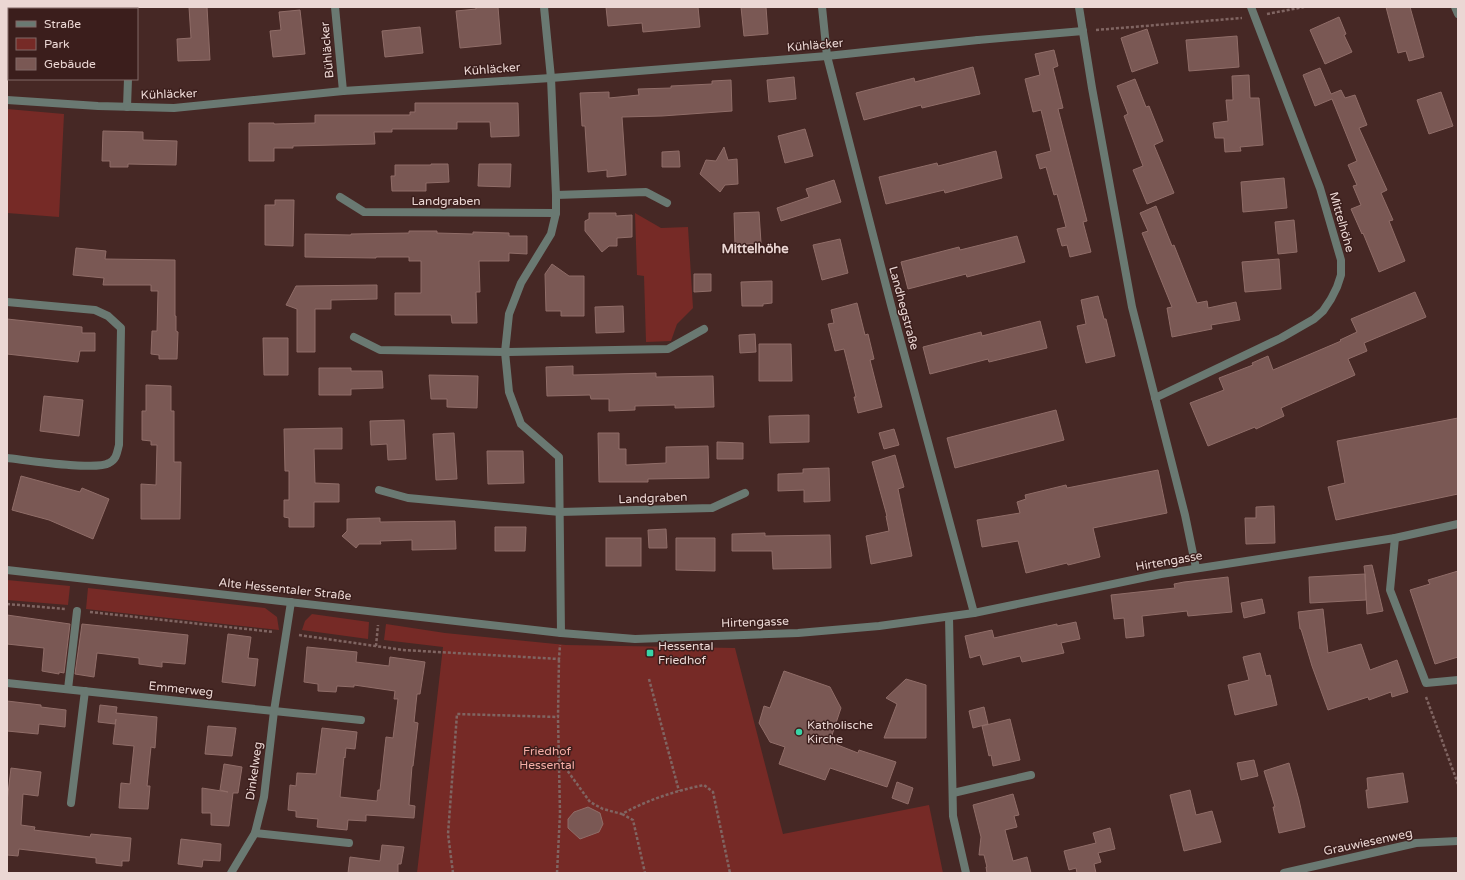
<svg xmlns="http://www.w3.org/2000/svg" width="1465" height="880" viewBox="0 0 1465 880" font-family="'Varela Round',sans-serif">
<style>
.green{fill:#762a26}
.building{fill:#7a5854;stroke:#906d68}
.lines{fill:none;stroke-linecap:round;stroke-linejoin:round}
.path{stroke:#806562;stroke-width:2.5;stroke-dasharray:3 2;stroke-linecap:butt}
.lane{stroke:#6a7972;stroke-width:8}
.street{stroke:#6a7972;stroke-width:8}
.poi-dot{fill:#38d4a6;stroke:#3b1e1c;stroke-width:1.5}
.labels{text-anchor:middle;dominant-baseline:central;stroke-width:3;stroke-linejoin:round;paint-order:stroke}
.street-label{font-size:12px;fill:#ebd7d4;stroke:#3b1e1c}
.poi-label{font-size:12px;fill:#ebd7d4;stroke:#3b1e1c;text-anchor:start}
.park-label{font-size:12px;fill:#f4ada5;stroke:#3b1e1c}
.neighbourhood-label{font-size:13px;font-weight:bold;fill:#ebd7d4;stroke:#3b1e1c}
</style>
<rect width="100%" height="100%" fill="#462825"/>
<g class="green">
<path d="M7,109L64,114L59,217L7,213Z"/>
<path d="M635,213L661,228L688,227L693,308L677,324L671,341L646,342L644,276L637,275Z"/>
<path d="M7,580L70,586L68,605L7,600Z"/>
<path d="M88,588L265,608L277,617L279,630L86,609Z"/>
<path d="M312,614L369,622L368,639L302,630L305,621Z"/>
<path d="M386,624L445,633L566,645L735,648L783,834L929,805L943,873H417L443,647L384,640Z"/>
</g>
<g class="building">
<path d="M189,7H207L210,60L178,61L177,39L191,38Z"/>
<path d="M476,7H498L501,44L460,48L456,11L476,9Z"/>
<path d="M606,7H698L700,27L643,32L642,23L608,26Z"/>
<path d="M741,7H766L768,34L744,36Z"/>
<path d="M1386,7H1410L1424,57L1409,61L1406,51L1398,53Z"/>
<path d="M300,10L305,54L273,57L270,31L281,30L279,12Z"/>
<path d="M1339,17L1346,34L1344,35L1352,52L1325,64L1310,30Z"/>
<path d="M420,27L423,53L385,57L382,31Z"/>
<path d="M1147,29L1158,63L1132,72L1121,38Z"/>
<path d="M1237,36L1239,67L1189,71L1186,40Z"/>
<path d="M1054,50L1058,66L1053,68L1063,108L1058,109L1087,221L1083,222L1091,252L1070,257L1067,245L1062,246L1057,229L1066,227L1057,194L1054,195L1046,167L1040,169L1036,155L1051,151L1041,110L1033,112L1025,79L1040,75L1035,54Z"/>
<path d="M973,67L980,94L922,108L921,105L864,120L856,93L914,78L915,82Z"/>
<path d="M1320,68L1331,94L1341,90L1345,98L1355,95L1367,125L1359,128L1387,190L1381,193L1393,220L1389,221L1405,261L1379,272L1363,233L1362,234L1351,209L1361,205L1353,186L1357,185L1348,165L1357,161L1332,99L1315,106L1303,75Z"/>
<path d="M1249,75L1250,98H1259L1263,145L1240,147L1241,151L1225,152L1224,138H1215L1213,123L1228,121L1226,100H1233L1232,76Z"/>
<path d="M794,77L796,99L769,102L767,80Z"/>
<path d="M1135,79L1146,107L1149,106L1163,141L1154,145L1174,193L1147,204L1133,170L1143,166L1124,116L1128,114L1117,86Z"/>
<path d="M731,80L732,111L662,116L622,117L626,175L607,177V170L588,172L585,126H582L580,93L609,92V98L639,95L638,89L671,88V86L712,84V81Z"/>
<path d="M1441,92L1453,126L1429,134L1417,100Z"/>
<path d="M415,103H518L519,136L491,137L490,122H457V129H392V132H374L375,144L293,146V148H274V161H249V123H274V124L315,123V115H410V112H415Z"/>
<path d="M805,129L813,156L785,163L778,136Z"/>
<path d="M103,131L143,132V140L177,141L176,165L128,164V167H110V161H102Z"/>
<path d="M724,147L728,160L737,159L738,184L725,185L720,192L700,174L706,160L716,161Z"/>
<path d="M679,151L680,167H662V152Z"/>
<path d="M996,151L1002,178L945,193L944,190L886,204L879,177L937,163L938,166Z"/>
<path d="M431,164H448L449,182L426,183V191H392L391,176H395V165H431Z"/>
<path d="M479,164H511L510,187L478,186Z"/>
<path d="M1284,178L1287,208L1243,212L1241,182Z"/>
<path d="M834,180L841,202L781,221L777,208L809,197L806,189Z"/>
<path d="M275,200H294L293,246L265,245V205H275Z"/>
<path d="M1156,206L1172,246L1174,245L1197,303L1207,301L1208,308L1236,302L1240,320L1211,325L1212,329L1172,337L1167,308L1172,307L1142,233L1148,231L1140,213Z"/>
<path d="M759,212L761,243L735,245L734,213Z"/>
<path d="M589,213H616V216L632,215V237L617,238V246H609L602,252L585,231V221L589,219Z"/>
<path d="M1294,220L1297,252L1278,254L1275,222Z"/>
<path d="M409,231H437V233L473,234V232L509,233V236H527V254L509,253V261H479L480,292H476L477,323H452L451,315H395V293H421V261H409V257H376V258L305,257V234L351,235V234L409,233Z"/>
<path d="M1017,236L1025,262L967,277L966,274L908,289L901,262L959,247L960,250Z"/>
<path d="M840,239L848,273L822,280L813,245Z"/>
<path d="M76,248L106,251L105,259L175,260V316H176V331L178,332L177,359H159V355L151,354L152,331H157L158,291H151V285H103L104,278L73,275Z"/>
<path d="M1279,259L1281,289L1245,292L1242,262Z"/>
<path d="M552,264L569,276H584V316H561V311H546L545,274Z"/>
<path d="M694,274H711V291L694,292Z"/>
<path d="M772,281V303L763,304V306H742L741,282Z"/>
<path d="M377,285V299L331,300V309H315V352H297V309L286,305L296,286Z"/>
<path d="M1415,292L1426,317L1364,343L1367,351L1348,359L1355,375L1281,408L1284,416L1256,429L1255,427L1208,446L1190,403L1224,390L1219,378L1253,365L1252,363L1268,356L1273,370L1341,341L1340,340L1357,332L1351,319Z"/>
<path d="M1098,296L1104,319H1106L1115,356L1086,363L1077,326L1086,324L1081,300Z"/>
<path d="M857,303L865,335L868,334L874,359L870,360L882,407L858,413L854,397H856L844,349L835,351L828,324L834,323L831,310Z"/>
<path d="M623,306L624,332L596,333L595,307Z"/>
<path d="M7,319L82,327V333H95V351H80L78,362L7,354Z"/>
<path d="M1040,321L1047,348L989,362L988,359L930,374L923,347L981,332L982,336Z"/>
<path d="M755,334L756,352L740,353L739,335Z"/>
<path d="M263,338H288V375H264Z"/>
<path d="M759,344H791L792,381H759Z"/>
<path d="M573,366V375L656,373V377L713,376L714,407L675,408V405L635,406V410L609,411V399H591L590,395L547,396L546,367Z"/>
<path d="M319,368H351V371H382L383,388L351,389V395H319Z"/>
<path d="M429,375L478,376L477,408L447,407V399H431Z"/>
<path d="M146,385L171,386V411H174V462H181L180,519H141V484L156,485L157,445H151V441L142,440V411H146Z"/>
<path d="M44,396L83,400L79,436L40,431Z"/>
<path d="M1056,410L1064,440L955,468L947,438Z"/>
<path d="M809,415V442L770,443L769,416Z"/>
<path d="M1458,418V494L1336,520L1328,487L1345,483L1337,441Z"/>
<path d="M404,420L406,459L388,460L387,444L371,445L370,421Z"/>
<path d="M342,428V449H314L315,483L339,484V502H314V527H289V518L284,517V500H289V471H285L284,429Z"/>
<path d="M894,429L899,445L884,449L879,433Z"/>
<path d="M454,433L457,479L436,480L433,434Z"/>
<path d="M598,433H619V449H626V465L666,463V447L708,446L709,478L648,479V482H599Z"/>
<path d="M717,442L743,443V459H717Z"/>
<path d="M487,451H523L524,483L488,484Z"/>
<path d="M895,455L904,487L898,489L912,556L871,564L866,536L889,531L886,516H887L872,462Z"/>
<path d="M829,468L830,501L804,502V490L778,491V474L803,473V469Z"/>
<path d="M1158,470L1167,513L1093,528L1100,557L1068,565L1067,563L1026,573L1018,541L982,547L977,520L1020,513L1017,502L1026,499L1025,495L1066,485L1067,488Z"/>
<path d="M21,476L80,492L82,488L109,499L93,539L49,520L12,510Z"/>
<path d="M1274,506L1275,543L1246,544L1245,518H1256V507Z"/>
<path d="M380,518V522L455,521L456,549L412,550V540L380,541L381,544H359L356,548L342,536L347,531V519Z"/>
<path d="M495,527H526L525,551H495Z"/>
<path d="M666,529L667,548H649L648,530Z"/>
<path d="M765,533V536L830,535L831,568L773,569L772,551H732V534Z"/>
<rect x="606" y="538" width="35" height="28"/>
<path d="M676,538H715V571L676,570Z"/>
<path d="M1372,565L1383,611L1367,614L1365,574L1366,600L1310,603L1309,577L1365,574L1364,566Z"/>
<path d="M1458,571V657L1435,664L1410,590L1430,584L1428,580Z"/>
<path d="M1228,577L1232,612L1188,616L1187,611L1142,616L1144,636L1126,638L1124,618L1114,619L1111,595L1175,588L1174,584L1184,582Z"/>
<path d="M1262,599L1265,613L1244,618L1241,603Z"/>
<path d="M1323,609L1328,653L1361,644L1370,670L1397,660L1408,692L1392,697L1391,692L1369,700L1368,697L1328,710L1312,666L1301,629H1300L1298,612Z"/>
<path d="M7,615L70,624L64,673L59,672V674L42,671L44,648L7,644Z"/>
<path d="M1076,622L1080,639L1061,643L1064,653L1022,662L1020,656L983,665L980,655L970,658L965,636L992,630L994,638L1057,624V626Z"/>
<path d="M82,624L188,635L185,664L162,662V667L139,664V658L97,653L94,677L75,674Z"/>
<path d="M228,634L251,637L248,658L258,659L255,686L222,682Z"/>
<path d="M307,647L357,652L356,662L389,666L390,657L425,662L420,694H417L414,722L418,723L413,766H412L409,805L415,806L414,818L366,815V821L348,820L347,830L317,827L318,819L296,817V811L288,810L290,785L296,786L297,773L316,774L322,728L357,732L355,749L346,748L345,758L344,757L340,797L377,801L378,790H380L386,737L393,738L398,699H394L395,691L354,685V687L337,686L336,692L318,691V684L304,682Z"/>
<path d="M1260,653L1266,676L1270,675L1277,705L1235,715L1228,685L1249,680L1243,657Z"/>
<path d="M784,671L830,687L841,708L831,738H826L830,740V742L858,753L859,750L896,762L887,787L830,768L825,780L779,764L785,747L770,742L759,723L764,706L770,708Z"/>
<path d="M906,679L926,685V738H884L897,704L886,698Z"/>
<path d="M7,701L41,705V707L66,710L65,727L39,724L38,734L7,731Z"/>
<path d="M100,705L117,707L116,713L157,717L155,748L151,747L147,786H150L148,809L119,808L121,783L130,784L134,746L113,744L116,719L115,724L98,722Z"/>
<path d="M984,707L988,724L973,728L969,711Z"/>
<path d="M1010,719L1020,760L993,766L991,755L989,756L982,726Z"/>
<path d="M208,726L236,728L232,756L205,754Z"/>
<path d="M1254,760L1258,776L1241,780L1237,763Z"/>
<path d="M1289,763L1299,800L1305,827L1279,833L1273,807H1275L1264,771Z"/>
<path d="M224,764L242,767L238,793H233L229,826L211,825V813H202V788L228,792L220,790Z"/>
<path d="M11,768L41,772L38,796L23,794L21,825L35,827L34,830L90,837L91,834L131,838L129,861H122V866L96,863V858L19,849L18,856L7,855V802Z"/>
<path d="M1403,773L1408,802L1368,808L1366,790H1368L1367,778Z"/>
<path d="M897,782L913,788L908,804L892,798Z"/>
<path d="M1190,790L1196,815L1212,811L1221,842L1184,851L1170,795Z"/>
<path d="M1013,794L1019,815L1014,816L1017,827L1005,830L1013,861L1027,857L1031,873H987L986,867H987L984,855H979L981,837L973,805Z"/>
<path d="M588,807L600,813L603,824L599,832L580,839L568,828V819L574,812Z"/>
<path d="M1110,828L1115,849L1098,853L1101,862L1094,864L1096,873H1077L1076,868L1069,870L1064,851L1096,843L1093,833Z"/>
<path d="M181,839L221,844L220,861L203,860L202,867L178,864Z"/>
<path d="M382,845L404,847L401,864H398V873H348L350,857L380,861Z"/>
</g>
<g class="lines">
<g class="path">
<path d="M1267,14L1304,7"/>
<path d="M1096,30L1242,18"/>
<path d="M7,604L65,609"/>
<path d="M90,612L274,632"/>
<path d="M299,635L403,650L559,659L560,645"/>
<path d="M376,646L378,625"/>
<path d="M649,679L679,791"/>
<path d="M1426,697L1458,784"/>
<path d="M559,759L590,802L603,809L622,814C647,800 675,791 704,785L713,792L730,873"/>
<path d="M622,814L633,820L645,873"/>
<path d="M453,873L448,834L457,714L558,717L559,659"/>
<path d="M557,873L560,814L558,718"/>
</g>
<g class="lane">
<path d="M978,40L1083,31"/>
<path d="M68,689L77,611"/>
<path d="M274,711L361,720"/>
<path d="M953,793L1031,775"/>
<path d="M71,803L85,691"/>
<path d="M255,833L349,843"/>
</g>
<g class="street">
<path d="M335,7L343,91"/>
<path d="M544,7L551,78L556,195V213L551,234L521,283L509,314L505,352L509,392L521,424L559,457L561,633"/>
<path d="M822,7L827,56L891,305L974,613"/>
<path d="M1079,7L1092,88L1132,307L1185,515L1196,568"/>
<path d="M1455,7L1458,14"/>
<path d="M128,9V7"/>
<path d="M7,100L98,106L174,108L343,91L551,78L827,56L978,40"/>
<path d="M127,107L128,79"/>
<path d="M556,195L646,192L667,203"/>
<path d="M340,197L364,212L556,213"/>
<path d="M7,302L95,310L108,316L121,328L119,445C117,452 117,459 109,463C96,471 26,460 7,458"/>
<path d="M354,337L380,350L505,352L668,349L704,329"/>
<path d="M1155,398L1281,338L1314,319L1323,311L1331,299L1337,287L1341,275V260L1320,188L1251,7"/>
<path d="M379,490L408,498L560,512L712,508L745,493"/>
<path d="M1395,538L1390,590L1426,683L1458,680"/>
<path d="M7,570L561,633L635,639L798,633L879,626L974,613L1161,574L1395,538L1458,524"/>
<path d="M949,617L953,816L966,873"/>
<path d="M7,683L274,711"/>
<path d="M231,873L255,833L264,797L274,711L291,602"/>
<path d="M1284,873L1416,843L1458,841"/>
</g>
</g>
<g class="poi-dot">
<rect x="646" y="649" width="8" height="8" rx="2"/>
<circle cx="799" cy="732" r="4"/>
</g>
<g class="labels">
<g class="street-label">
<text transform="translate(815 45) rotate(-5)">Kühläcker</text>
<text transform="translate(327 50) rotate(-95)">Bühläcker</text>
<text transform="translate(492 69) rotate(-4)">Kühläcker</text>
<text transform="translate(169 94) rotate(-2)">Kühläcker</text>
<text x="446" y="201">Landgraben</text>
<text transform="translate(1342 222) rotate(74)">Mittelhöhe</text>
<text transform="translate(904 308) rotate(75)">Landhegstraße</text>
<text transform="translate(653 498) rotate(-2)">Landgraben</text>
<text transform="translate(1169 561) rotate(-10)">Hirtengasse</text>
<text transform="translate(285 589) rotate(6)">Alte Hessentaler Straße</text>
<text transform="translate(755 622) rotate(-2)">Hirtengasse</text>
<text transform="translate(181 689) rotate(6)">Emmerweg</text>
<text transform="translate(254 771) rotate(-82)">Dinkelweg</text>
<text transform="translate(1368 842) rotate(-12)">Grauwiesenweg</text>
</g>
<g class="poi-label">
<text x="658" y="646">Hessental<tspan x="658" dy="14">Friedhof</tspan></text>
<text x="807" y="725">Katholische<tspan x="807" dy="14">Kirche</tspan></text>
</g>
<g class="park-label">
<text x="547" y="751">Friedhof<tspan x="547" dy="14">Hessental</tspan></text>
</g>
<g class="neighbourhood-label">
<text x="755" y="249">Mittelhöhe</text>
</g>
</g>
<rect width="1465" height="880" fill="none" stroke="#ebd7d4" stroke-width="16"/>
<rect x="8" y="8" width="130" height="72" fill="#3b1e1c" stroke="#816866"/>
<rect x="16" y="21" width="20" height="6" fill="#6a7972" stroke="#816866"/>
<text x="44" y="28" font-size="12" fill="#ebd7d4">Straße</text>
<rect x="16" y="38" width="20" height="12" fill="#762a26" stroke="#816866"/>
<text x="44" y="48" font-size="12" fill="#ebd7d4">Park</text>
<rect x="16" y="58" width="20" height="12" fill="#7a5854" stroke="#816866"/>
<text x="44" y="68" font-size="12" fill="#ebd7d4">Gebäude</text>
</svg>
